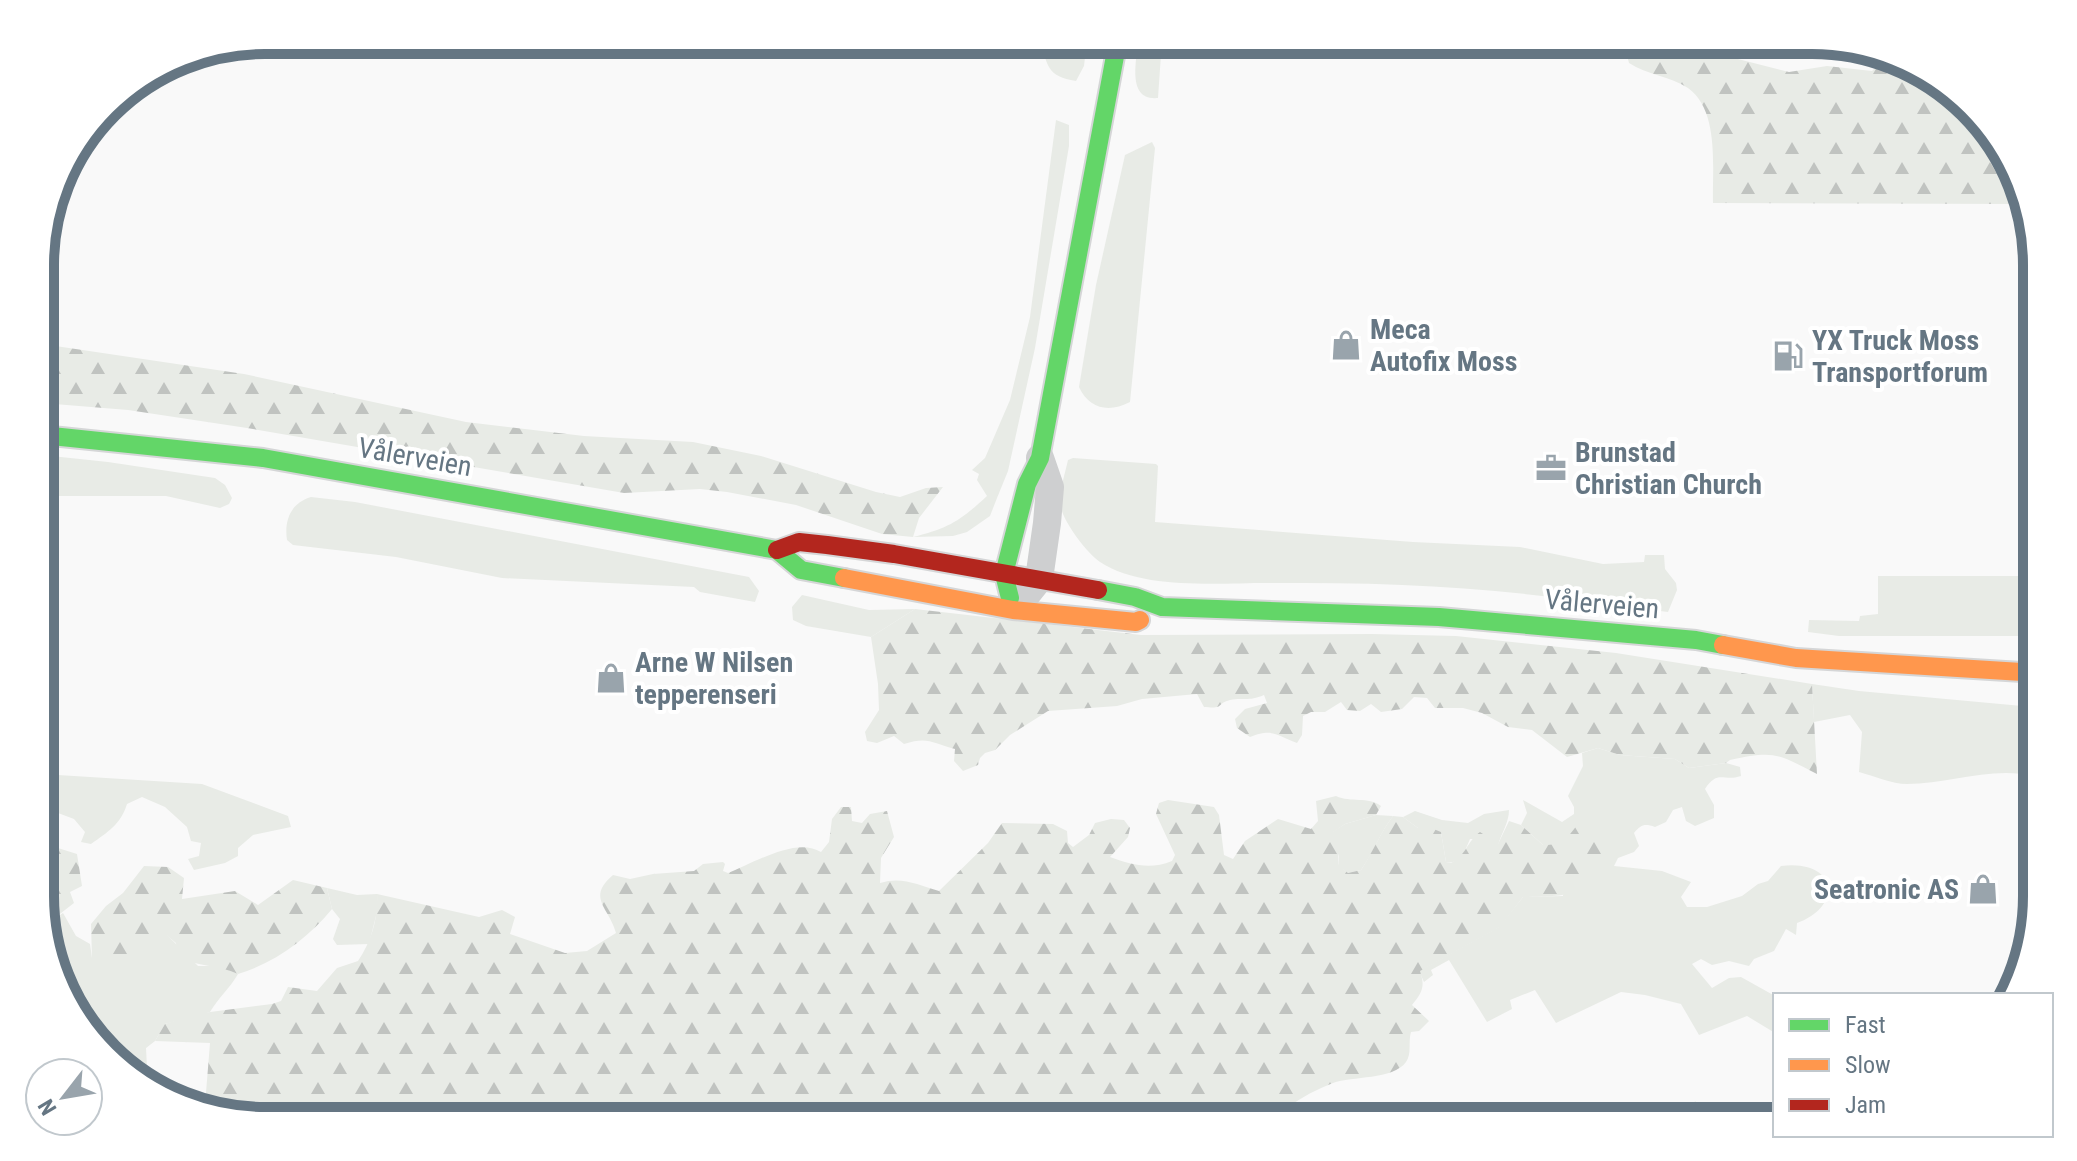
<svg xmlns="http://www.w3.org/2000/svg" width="2077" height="1161" viewBox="0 0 2077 1161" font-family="'Roboto Condensed',sans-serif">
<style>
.grass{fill:#e8ebe6}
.forest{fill:url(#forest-firs)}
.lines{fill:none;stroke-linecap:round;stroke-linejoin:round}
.fast-casing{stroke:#d5d6d7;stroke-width:22}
.slow-casing{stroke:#d5d6d7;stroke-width:22}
.jam-casing{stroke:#d5d6d7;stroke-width:22}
.street{stroke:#cecfd0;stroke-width:28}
.fast{stroke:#63d668;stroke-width:18}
.slow{stroke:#ff974d;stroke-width:18}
.jam{stroke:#b3261e;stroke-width:18}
.labels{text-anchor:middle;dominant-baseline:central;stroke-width:8;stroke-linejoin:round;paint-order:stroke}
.poi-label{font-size:28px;font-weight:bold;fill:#657683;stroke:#fff;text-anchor:start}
.street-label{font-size:28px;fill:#657683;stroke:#fff}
.rim{fill:none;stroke:#657683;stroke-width:10}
</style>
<defs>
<pattern id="forest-firs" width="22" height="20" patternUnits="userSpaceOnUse" patternTransform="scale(2)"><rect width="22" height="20" fill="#e8ebe6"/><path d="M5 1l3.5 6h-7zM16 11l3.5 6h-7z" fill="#c0c3c0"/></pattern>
</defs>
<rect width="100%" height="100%" fill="#f9f9f9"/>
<g class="grass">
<path d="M1138,40H1162L1158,98C1126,101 1137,60 1138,40Z"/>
<path d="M1056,120L1069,125V146L1035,348L1008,471L997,498L990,516L967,532L953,536L913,537C949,528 960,521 987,496L977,480L979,474L972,470L985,458L1010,400L1030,317Z"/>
<path d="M1152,142L1155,148L1130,402C1109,413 1089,409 1079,387L1096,285L1125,155Z"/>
<path d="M42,455L108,462L215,478L225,485L232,498L229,504L220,508L166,496H42Z"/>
<path d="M1073,458L1156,464L1158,466L1155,522L1413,542L1520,547L1603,564L1644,562L1645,555H1664L1665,569L1676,583L1677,590L1668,612C1580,600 1491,588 1402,585C1357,583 1312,583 1267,583C1218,583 1142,590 1100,562C1087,553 1065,524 1061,508C1058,494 1065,474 1068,460Z"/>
<path d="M311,497L355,502L749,577L759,591L755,602L700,592L694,587L502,578L396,557L293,545L287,540C284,520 291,503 311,497Z"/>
<path d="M42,531H55L53,557H42Z"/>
<path d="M1878,576H2037V636H1839L1808,632L1809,620L1859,621L1860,616L1878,614Z"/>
<path d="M802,595L869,610L915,609L871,637L806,626L793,620L792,607Z"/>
<path d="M1812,684L1859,691L2033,707L2037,718V777C1994,765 1950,784 1907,784C1892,784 1874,776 1859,772L1862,732L1850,715L1814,722Z"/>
<path d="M1598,748L1620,755L1675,759L1689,768L1726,763L1740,767L1741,776C1723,782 1718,769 1705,789L1714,805V818L1695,826L1686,821L1682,807L1673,810L1666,822L1655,827C1644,823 1641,825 1634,833L1639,846L1634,852L1618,858L1614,866L1662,871L1691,882L1681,897L1687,907H1707L1742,896L1758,884L1768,881L1781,866C1836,859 1845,905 1797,923L1796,935L1786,929L1774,951L1754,959L1749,966L1729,961L1712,965L1701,959L1692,964L1712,988L1729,978L1741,977L1775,996V1033L1747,1016L1699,1035L1681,1004L1645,995L1621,992L1556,1023L1535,990L1510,1000L1512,1009L1487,1022L1449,960L1431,970L1433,975L1424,982L1419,971L1499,927L1523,897L1563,896L1567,840L1555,845H1543L1521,825L1527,813L1523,800L1562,822L1574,814V807L1568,796L1583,766L1582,753Z"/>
<path d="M42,774L202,784L288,816L291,827L253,835L238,848V856L225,863L194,870L188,859L199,856L201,843L191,841L187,827L165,807L142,797L127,804C121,824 108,832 91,844L81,842L85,832L74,819L42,807Z"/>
<path d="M1509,810C1509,822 1502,832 1498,845L1488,839H1470C1465,850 1461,865 1446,862L1441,832L1418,828L1403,817L1415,811L1442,820L1468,823L1484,814Z"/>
<path d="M1376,815L1393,816C1380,833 1373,853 1361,870L1348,873L1338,866L1339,856L1331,833L1345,824Z"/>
<path d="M327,888L357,895L377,894L378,908L369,944L337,945L333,939L340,919L332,909Z"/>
<path d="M63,913L76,936L90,944L92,958L165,933L198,966H219L238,974C230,988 218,998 210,1012L165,1024L155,1041L146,1048L148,1087L96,1035L78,1022L68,995L73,994C76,980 68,968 58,960V946L47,940L43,927Z"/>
<path d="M1696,1101L1686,1121H1661Z"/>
</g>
<g class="forest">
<path d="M1040,40H1087L1084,66L1076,81C1047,76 1048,67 1040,40Z"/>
<path d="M1623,40H1709L1734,58L1789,72L1827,66L1872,71L1884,59L1924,70L1999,140L2021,204L1713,203C1712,169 1720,111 1688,88C1670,76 1647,75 1629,63Z"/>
<path d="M42,344L244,374L466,422L584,436L693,442L761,456L876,492L900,497L926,488L943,487L919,518L913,537L882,534L796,505L727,492L700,489L624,493L247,428L128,410L42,403Z"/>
<path d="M915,609L1141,635L1372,634L1456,636L1616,653L1812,684L1817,774C1778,754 1775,750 1730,760L1726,763L1689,768L1675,759L1620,755L1598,748L1567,757L1532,730L1508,727L1482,713L1463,708H1435L1427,698L1414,697L1402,709L1381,712L1371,704L1360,711L1347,710L1341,702L1325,712H1311L1303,716L1302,735L1297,743C1276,735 1273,728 1250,737L1237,728L1235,719L1245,709L1267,703L1264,695C1248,702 1243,697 1230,700C1215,704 1226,709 1204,707L1197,694L1142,699L1117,706L1048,711L1010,735L995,750L985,753L980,758L978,765L963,771L954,761L955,749C932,743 928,736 904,744L894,736L877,743L867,741L865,732L879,710L878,684L871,637Z"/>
<path d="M1336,796C1351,803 1368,796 1381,806L1376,815L1345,824L1332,833L1339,844L1338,865L1348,873L1361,870C1373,852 1380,833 1393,816L1403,817L1418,828L1426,826L1441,832L1446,862L1451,863C1466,856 1467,841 1480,832L1498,844L1509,821L1521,825L1543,845C1564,845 1568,837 1580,821L1603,828L1612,848C1589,897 1574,896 1523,897L1500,927L1420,971C1425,986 1423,992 1412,1005L1429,1021L1419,1031L1411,1032C1408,1042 1412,1054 1406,1062C1393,1080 1352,1076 1333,1083C1317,1089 1302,1097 1288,1107V1111L1255,1121H264L205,1105L210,1043L155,1041L165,1024L195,1014L272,1004L281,1001L288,987L317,991L337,968L358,961C372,940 378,919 377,894L479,917L502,910L515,917L510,934L565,953L587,951L616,933C609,907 586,898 613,875L630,879L653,874L694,871L703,864L723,862L725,864L723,871L728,873C752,864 796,836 821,852L829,842L832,819L841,807H851L852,821L862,823L870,814L887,811L894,837L881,858L880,883C902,876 918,885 939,891L988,843L1002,823L1053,824L1067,831L1068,843L1073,847L1089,835L1095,823L1111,819L1124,820L1130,828L1128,837L1110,857C1132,865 1150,870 1172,861L1175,855L1156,814L1159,803L1168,800L1214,807L1219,815L1224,855L1233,859L1245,841L1278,819L1311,829L1318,821L1316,801Z"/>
<path d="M42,843L77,854L82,886L70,892L74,903L43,927Z"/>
<path d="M144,866L168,867L184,878L182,899L235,891L258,905L293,880L327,888L332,909C308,938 275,963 238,974C218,965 198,966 177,958L176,943L165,934L135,958L92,959L91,924L106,906L123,893Z"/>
</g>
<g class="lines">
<g class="fast-casing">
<g id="fast">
<path d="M42,435L263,458L777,550L801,570L844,578"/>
<path d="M1098,590L1135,597L1162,607L1439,617L1696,640L1723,645"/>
<path d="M1010,598L1004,574L1027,484L1040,458L1118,40"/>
</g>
</g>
<g class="slow-casing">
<g id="slow">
<path d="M844,578L1013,610L1136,622L1140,620"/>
<path d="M1723,645L1796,658L2037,673"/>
</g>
</g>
<g class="jam-casing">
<path id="jam" d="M777,550L799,542L827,545L894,554L1098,590"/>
</g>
<path class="street" d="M1027,594L1039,579L1047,523L1050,487L1040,458"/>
<use href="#fast" class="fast"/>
<use href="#slow" class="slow"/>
<use href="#jam" class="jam"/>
</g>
<defs>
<g id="shop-bare" transform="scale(2.4)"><path d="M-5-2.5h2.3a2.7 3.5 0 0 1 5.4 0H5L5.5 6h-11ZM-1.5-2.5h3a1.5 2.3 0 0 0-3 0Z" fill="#99a4ac" stroke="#fff" stroke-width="2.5" paint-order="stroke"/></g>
<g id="fuel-bare" transform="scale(2.4)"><path d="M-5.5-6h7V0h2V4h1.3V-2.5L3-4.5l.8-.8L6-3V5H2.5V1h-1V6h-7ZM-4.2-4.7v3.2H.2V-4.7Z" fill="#99a4ac" stroke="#fff" stroke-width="2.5" paint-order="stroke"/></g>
<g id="office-bare" transform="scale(2.4)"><path d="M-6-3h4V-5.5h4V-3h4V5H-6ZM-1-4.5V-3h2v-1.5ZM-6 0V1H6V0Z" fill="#99a4ac" stroke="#fff" stroke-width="2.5" paint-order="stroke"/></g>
</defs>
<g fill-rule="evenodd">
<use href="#shop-bare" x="1346" y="345"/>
<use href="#fuel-bare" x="1788" y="356"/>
<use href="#office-bare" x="1551" y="468"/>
<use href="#shop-bare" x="611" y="678"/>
<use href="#shop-bare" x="1983" y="889"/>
</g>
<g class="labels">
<g class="poi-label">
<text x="1370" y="329">Meca<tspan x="1370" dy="32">Autofix Moss</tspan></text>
<text x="1812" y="340">YX Truck Moss<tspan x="1812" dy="32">Transportforum</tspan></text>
<text x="1575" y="452">Brunstad<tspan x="1575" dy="32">Christian Church</tspan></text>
<text x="635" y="662">Arne W Nilsen<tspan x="635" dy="32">tepperenseri</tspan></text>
<text x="1959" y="889" text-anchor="end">Seatronic AS</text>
</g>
<g class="street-label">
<text transform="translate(415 457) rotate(10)">Vålerveien</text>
<text transform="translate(1602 604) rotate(5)">Vålerveien</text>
</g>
</g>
<path d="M0 0H2077V1161H0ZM265 54H1812A211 211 0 0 1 2023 265V896A211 211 0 0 1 1812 1107H265A211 211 0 0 1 54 896V265A211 211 0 0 1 265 54Z" fill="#fff" fill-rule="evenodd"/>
<path class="rim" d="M265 54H1812A211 211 0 0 1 2023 265V896A211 211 0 0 1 1812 1107H265A211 211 0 0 1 54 896V265A211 211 0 0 1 265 54Z"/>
<rect x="1773" y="993" width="280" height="144" fill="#ffffff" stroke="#c1c8cd" stroke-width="2"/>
<rect x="1789" y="1019" width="40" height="12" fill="#63d668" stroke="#c1c8cd" stroke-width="2"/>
<text x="1845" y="1033" font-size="24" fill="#657683">Fast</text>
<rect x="1789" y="1059" width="40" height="12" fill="#ff974d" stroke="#c1c8cd" stroke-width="2"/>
<text x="1845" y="1073" font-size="24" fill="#657683">Slow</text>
<rect x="1789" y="1099" width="40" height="12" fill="#b3261e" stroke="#c1c8cd" stroke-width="2"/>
<text x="1845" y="1113" font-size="24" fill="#657683">Jam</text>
<g transform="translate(64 1097) rotate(239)"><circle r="38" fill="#ffffff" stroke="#c1c8cd" stroke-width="2"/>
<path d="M0-6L14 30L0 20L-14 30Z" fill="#99a4ac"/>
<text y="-12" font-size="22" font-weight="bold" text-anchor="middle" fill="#657683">N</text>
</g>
</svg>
